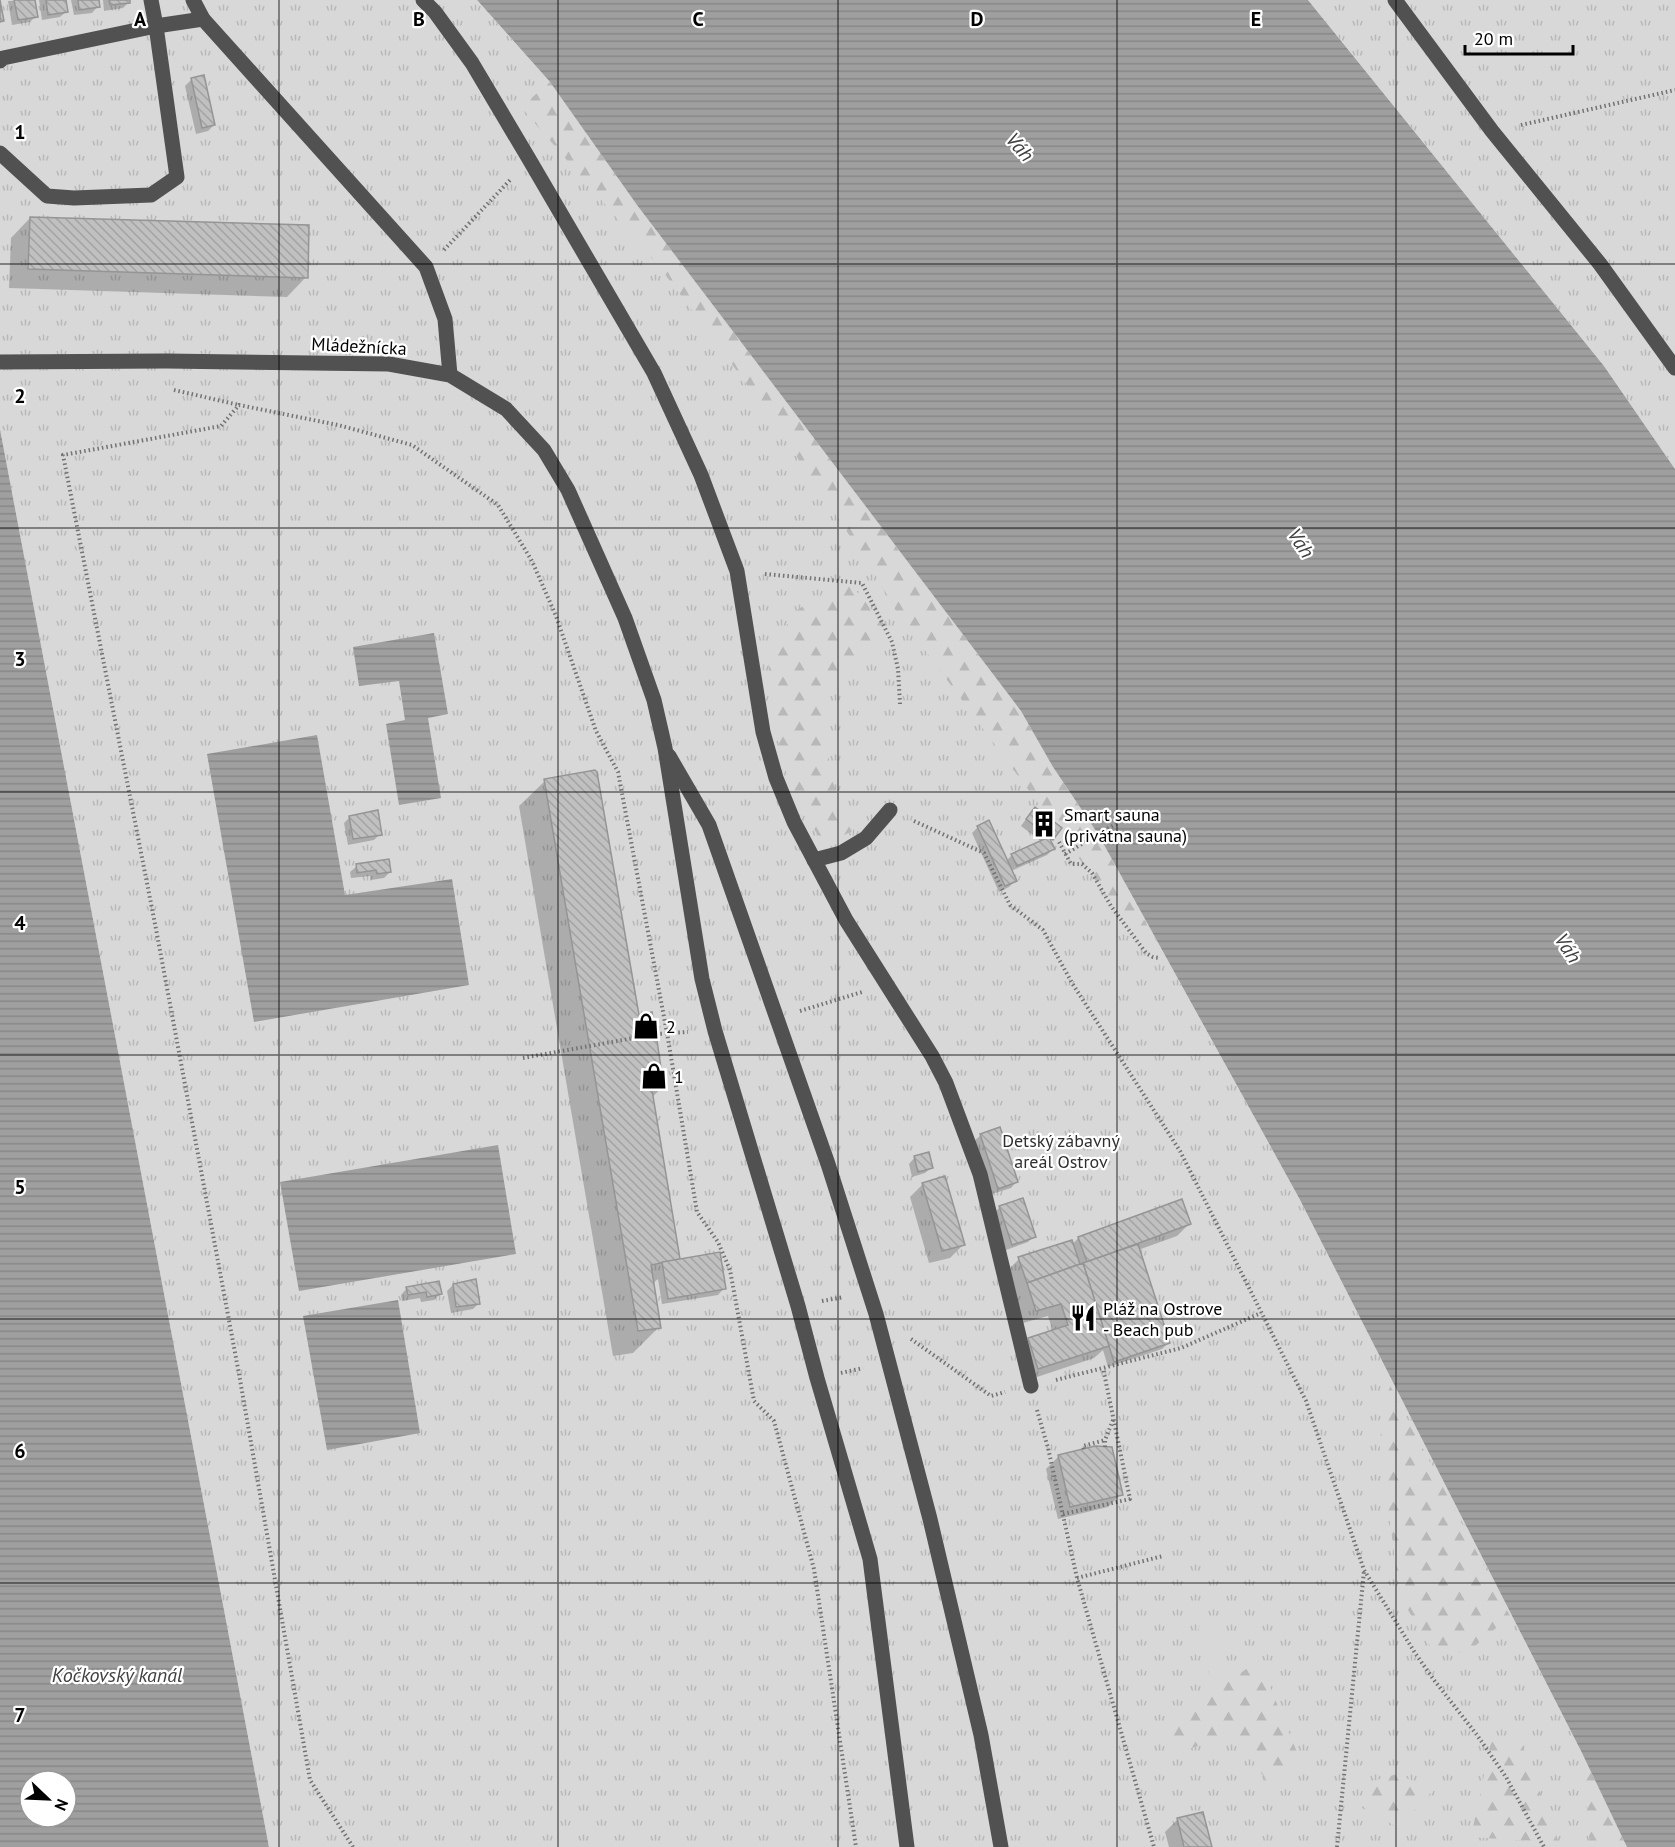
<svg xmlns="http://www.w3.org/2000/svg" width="1675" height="1847" viewBox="0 0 1675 1847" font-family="'PT Sans',sans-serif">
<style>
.grass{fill:url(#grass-tufts)}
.forest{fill:url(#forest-firs)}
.pitch{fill:#d8d8d8}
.water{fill:url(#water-rules);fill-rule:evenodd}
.shadow{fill:#0003}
.building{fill:url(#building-back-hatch);stroke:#959595;stroke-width:1.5}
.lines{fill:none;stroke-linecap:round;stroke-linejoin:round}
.path{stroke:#737373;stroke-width:4;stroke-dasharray:1.5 3;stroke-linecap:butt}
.minor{stroke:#515151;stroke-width:15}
.grid{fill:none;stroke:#000;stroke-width:1.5;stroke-opacity:0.55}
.labels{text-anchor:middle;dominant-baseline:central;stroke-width:4.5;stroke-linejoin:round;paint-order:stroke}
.street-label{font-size:18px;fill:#000;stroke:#fff}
.poi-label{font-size:18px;fill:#000;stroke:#fff;text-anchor:start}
.park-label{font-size:18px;fill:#2f2f2f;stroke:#fff}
.water-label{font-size:20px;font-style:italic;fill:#404040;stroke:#fff}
.grid-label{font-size:20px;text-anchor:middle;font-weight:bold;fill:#000;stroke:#fff;stroke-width:4.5;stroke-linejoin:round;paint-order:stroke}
</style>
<defs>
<pattern id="grass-tufts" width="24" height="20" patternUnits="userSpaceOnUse" patternTransform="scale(1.5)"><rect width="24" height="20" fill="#d8d8d8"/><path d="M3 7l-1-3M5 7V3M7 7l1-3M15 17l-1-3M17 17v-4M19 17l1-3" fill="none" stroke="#b8b8b8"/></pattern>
<pattern id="forest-firs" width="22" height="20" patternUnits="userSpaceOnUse" patternTransform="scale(1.5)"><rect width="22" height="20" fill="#d8d8d8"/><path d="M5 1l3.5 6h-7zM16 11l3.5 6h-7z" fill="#b8b8b8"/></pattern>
<pattern id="water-rules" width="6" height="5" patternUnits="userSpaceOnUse" patternTransform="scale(1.5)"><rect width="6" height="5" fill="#9f9f9f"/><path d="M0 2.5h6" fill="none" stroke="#878787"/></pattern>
<pattern id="building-back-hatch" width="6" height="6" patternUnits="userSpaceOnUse" patternTransform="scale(1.5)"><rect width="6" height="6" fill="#c0c0c0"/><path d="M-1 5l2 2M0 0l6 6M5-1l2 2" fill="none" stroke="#a3a3a3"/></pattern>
</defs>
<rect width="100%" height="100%" fill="#fff"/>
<g class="grass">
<path d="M0,0H477L550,82L637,205L1021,711L1053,767L1098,834L1299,1198L1582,1753L1627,1847H269L0,429Z"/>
<path d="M1308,0H1675V469L1604,366Z"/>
</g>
<g class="forest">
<path d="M550,82L637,205L1021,711L1053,767L1098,834L1162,953L1112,903L896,611L874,572L764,408L701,322L660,268L521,107Z"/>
<path d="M846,579L891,632L852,663L823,698L831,778L853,831L824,844L801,810L783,762L772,710L768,659L794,612Z"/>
<path d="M1384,1374L1510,1616L1468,1652L1435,1654L1400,1597L1380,1448Z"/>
<path d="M1259,1660L1299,1757L1269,1785L1236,1733L1183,1751L1167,1738L1190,1695L1215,1691Z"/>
<path d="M1492,1737L1521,1742L1559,1843L1471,1837Z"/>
<path d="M1582,1753L1627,1847H1590Z"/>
<path d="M1397,1774L1433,1790L1399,1828L1362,1808L1373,1781Z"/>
</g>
<g class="pitch">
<path d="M1215,1623L1228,1676L1211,1681L1198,1627Z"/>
<path d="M1179,1825L1184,1847H1167L1163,1829Z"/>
</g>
<g class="water">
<path d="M477,0H1308L1604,366L1675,469V1847H1627L1582,1753L1299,1198L1098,834L1053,767L1021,711L637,205L550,82Z"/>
<path d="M0,429L269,1847H0ZM30,1781H66V1817H30Z"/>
<path d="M434,633L448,714L428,718L441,798L399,805L386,724L405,720L399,681L359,686L353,647Z"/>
<path d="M317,735L345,895L452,879L469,985L254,1022L207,754Z"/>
<path d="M498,1145L516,1254L299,1291L280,1182Z"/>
<path d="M398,1300L420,1433L327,1450L303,1316Z"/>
</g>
<g class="shadow">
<path d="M34,0L36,16L30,22L12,25L8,1Z"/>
<path d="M39,0H65L67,11L60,17L42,20Z"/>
<path d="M71,0H97L98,6L92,13L74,15Z"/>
<path d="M103,0H128L129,2L123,8L104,11Z"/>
<path d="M192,79L214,125L208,131L196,134L185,86Z"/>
<path d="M30,218L306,277L287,297L9,288L11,238Z"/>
<path d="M545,781L638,1017L663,1087L651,1098L679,1258L724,1288L718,1295L662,1304L658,1279L652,1284L659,1327L633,1353L613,1356L519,806Z"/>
<path d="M1029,815L1052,839L1049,841L1053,849L1047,855L1011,871L1015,881L1009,887L999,892L972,833L978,827L1006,861L1012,855L1042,842L1021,826Z"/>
<path d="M350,817L380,834L374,840L348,845L344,823Z"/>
<path d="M357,866L390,872L384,878L371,880L370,876L351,878L350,872Z"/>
<path d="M981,1135L1017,1181L1011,1188L992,1194L974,1141Z"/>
<path d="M915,1157L932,1167L925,1173L912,1177L909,1164Z"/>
<path d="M923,1184L963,1245L950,1258L929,1263L910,1197Z"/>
<path d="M1000,1207L1034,1236L1028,1242L1006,1250L994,1213Z"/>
<path d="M1190,1223L1177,1236L1138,1250L1168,1343L1162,1349L1108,1367L1103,1350L1094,1358L1025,1381L1016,1352L1029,1339L1053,1332L1048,1316L1023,1323L1006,1272L1019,1259L1072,1245L1078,1238Z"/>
<path d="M453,1285L479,1303L473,1309L451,1313L447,1291Z"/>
<path d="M407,1288L440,1294L434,1300L421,1302L420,1298L402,1301L401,1295Z"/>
<path d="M1059,1456L1121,1494L1108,1507L1058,1519L1046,1469Z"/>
<path d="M1178,1819L1210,1847H1169L1165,1832Z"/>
</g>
<g class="building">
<path d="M0,0L4,21L0,22Z"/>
<path d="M14,0H35L38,17L18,20Z"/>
<path d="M46,0H66L68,12L48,15Z"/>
<path d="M78,0H99L100,7L79,10Z"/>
<path d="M109,0H130V3L110,5Z"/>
<path d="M204,75L215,125L202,128L191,78Z"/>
<path d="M30,217L309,225L308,278L28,269Z"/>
<path d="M595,770L597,772L639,1015L652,1012L656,1034L664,1088L652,1090L680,1259L651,1265L661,1328L638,1331L544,779Z"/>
<path d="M1035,807L1062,828L1053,840L1026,819Z"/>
<path d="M378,810L382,835L353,839L349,816Z"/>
<path d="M989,820L1017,881L1005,886L977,826Z"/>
<path d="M1049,837L1055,849L1017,866L1011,854Z"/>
<path d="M389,859L391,872L377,874L376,870L357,873L356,864Z"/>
<path d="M1000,1127L1018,1182L998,1189L980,1134Z"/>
<path d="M929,1152L933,1168L918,1172L914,1156Z"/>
<path d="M945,1176L965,1245L942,1251L922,1183Z"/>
<path d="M1023,1198L1036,1237L1012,1245L999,1206Z"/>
<path d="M1182,1199L1191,1224L1087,1262L1078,1237Z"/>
<path d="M1072,1240L1080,1264L1027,1283L1018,1257Z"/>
<path d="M1138,1244L1170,1343L1114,1362L1083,1263Z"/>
<path d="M720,1252L726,1289L668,1299L662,1262Z"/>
<path d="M1083,1263L1109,1346L1038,1369L1028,1338L1068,1325L1061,1304L1036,1311L1027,1283Z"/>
<path d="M476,1279L480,1304L456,1307L453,1284Z"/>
<path d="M439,1281L442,1294L427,1297L426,1292L408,1295L406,1287Z"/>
<path d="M1095,1446L1112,1447L1123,1495L1070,1507L1058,1455Z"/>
<path d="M1203,1812L1212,1847H1184L1177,1818Z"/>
</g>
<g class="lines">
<g class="path">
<path d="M1521,125L1675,90"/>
<path d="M444,250L511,179"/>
<path d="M174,390L239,405"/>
<path d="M765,574L862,583L892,642L898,669L900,704"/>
<path d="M914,821L984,853L1010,905L1043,930L1072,983L1180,1151L1306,1401L1364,1570L1415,1653L1434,1680L1477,1735L1506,1777L1544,1847"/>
<path d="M1059,842L1071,864H1082L1092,873L1111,906L1146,953L1153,957L1160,958"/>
<path d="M1065,854L1124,819"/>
<path d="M800,1011L862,992"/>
<path d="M523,1058L656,1034L688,1032"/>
<path d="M822,1301L844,1297"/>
<path d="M911,1339L991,1396L1005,1392"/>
<path d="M841,1373L863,1368"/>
<path d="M1056,1380L1181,1348L1261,1313"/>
<path d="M1037,1410L1048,1448L1077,1578L1154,1847"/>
<path d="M1105,1447V1440L1113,1420"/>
<path d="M1084,1449L1083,1446L1105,1440"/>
<path d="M1063,1514L1130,1499L1103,1368"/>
<path d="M1077,1578L1163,1556"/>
<path d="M353,1847L310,1780L239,1374L156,929L63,455L221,426L239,405L338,425L412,445L498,505L532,561L556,616L596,731L618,772L667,1033L697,1212L718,1242L730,1270L754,1401L774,1421L814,1569L856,1847"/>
<path d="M1337,1847L1364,1571"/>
</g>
<g class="minor">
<path d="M193,0L203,19L426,267L445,319L450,375"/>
<path d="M423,0L435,12L472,63L529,159L654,373L701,475L737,571L763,732L776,778L794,822L846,920L932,1056L946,1083L980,1174L1031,1386"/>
<path d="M1395,0L1492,131L1600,264L1675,368"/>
<path d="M0,61L3,58L156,26L203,19"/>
<path d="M0,153L47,196L74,198L151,195L177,177L156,26L151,0"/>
<path d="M0,362L166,361L389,364L450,375L506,409L544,450L568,490L625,618L654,700L665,748L702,979L715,1031L798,1306L817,1378L870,1559L907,1847"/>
<path d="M669,756L709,825L828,1164L876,1314L930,1519L981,1735L1001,1847"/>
<path d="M814,860L841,853L866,838L890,810"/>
</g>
</g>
<path class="grid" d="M279,0V1847M558,0V1847M838,0V1847M1117,0V1847M1396,0V1847M0,264H1675M0,528H1675M0,792H1675M0,1055H1675M0,1319H1675M0,1583H1675"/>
<defs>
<g id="building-bare" transform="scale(2.07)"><path d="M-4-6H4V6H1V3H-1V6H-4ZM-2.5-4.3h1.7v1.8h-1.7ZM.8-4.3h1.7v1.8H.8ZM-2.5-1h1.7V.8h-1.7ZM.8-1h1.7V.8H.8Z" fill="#000" stroke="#fff" stroke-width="2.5" paint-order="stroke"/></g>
<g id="shop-bare" transform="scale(2.07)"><path d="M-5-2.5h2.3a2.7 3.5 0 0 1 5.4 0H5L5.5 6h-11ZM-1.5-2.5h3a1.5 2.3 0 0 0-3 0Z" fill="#000" stroke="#fff" stroke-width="2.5" paint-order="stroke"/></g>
<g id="restaurant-bare" transform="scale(2.07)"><path d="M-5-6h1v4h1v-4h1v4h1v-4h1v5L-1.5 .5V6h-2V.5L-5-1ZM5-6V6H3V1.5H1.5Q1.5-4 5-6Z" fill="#000" stroke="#fff" stroke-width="2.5" paint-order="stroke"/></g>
</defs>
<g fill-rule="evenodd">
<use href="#building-bare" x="1044" y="824"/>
<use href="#shop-bare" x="646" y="1026"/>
<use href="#shop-bare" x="654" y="1076"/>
<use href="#restaurant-bare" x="1083" y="1318"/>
</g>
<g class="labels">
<g class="street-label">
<text transform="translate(359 346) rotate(3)">Mládežnícka</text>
</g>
<g class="poi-label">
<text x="1064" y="814">Smart sauna<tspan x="1064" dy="21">(privátna sauna)</tspan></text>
<text x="666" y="1026">2</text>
<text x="674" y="1076">1</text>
<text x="1103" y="1308">Pláž na Ostrove<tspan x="1103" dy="21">- Beach pub</tspan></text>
</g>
<g class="park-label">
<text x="1061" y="1140">Detský zábavný<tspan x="1061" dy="21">areál Ostrov</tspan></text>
</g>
<g class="water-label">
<text transform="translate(1020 147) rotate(49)">Váh</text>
<text transform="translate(1301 543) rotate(57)">Váh</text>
<text transform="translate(1568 948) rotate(57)">Váh</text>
<text x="117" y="1675">Kočkovský kanál</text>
</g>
</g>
<g class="grid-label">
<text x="140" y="26">A</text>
<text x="419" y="26">B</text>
<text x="698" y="26">C</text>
<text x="977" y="26">D</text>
<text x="1256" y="26">E</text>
<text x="20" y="139">1</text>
<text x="20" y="403">2</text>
<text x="20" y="666">3</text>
<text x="20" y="930">4</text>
<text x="20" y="1194">5</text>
<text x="20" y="1458">6</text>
<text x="20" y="1722">7</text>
</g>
<g transform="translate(48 1799) rotate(113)"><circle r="28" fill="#ffffff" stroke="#999999" stroke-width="1.5"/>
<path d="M0-4.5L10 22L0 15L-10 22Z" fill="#000000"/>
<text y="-9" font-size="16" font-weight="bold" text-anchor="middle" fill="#000000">N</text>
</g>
<path d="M1465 45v9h108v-9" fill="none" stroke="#000000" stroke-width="3"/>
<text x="1474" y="45" font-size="18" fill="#000000" stroke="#ffffff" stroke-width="4.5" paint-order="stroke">20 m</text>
</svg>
